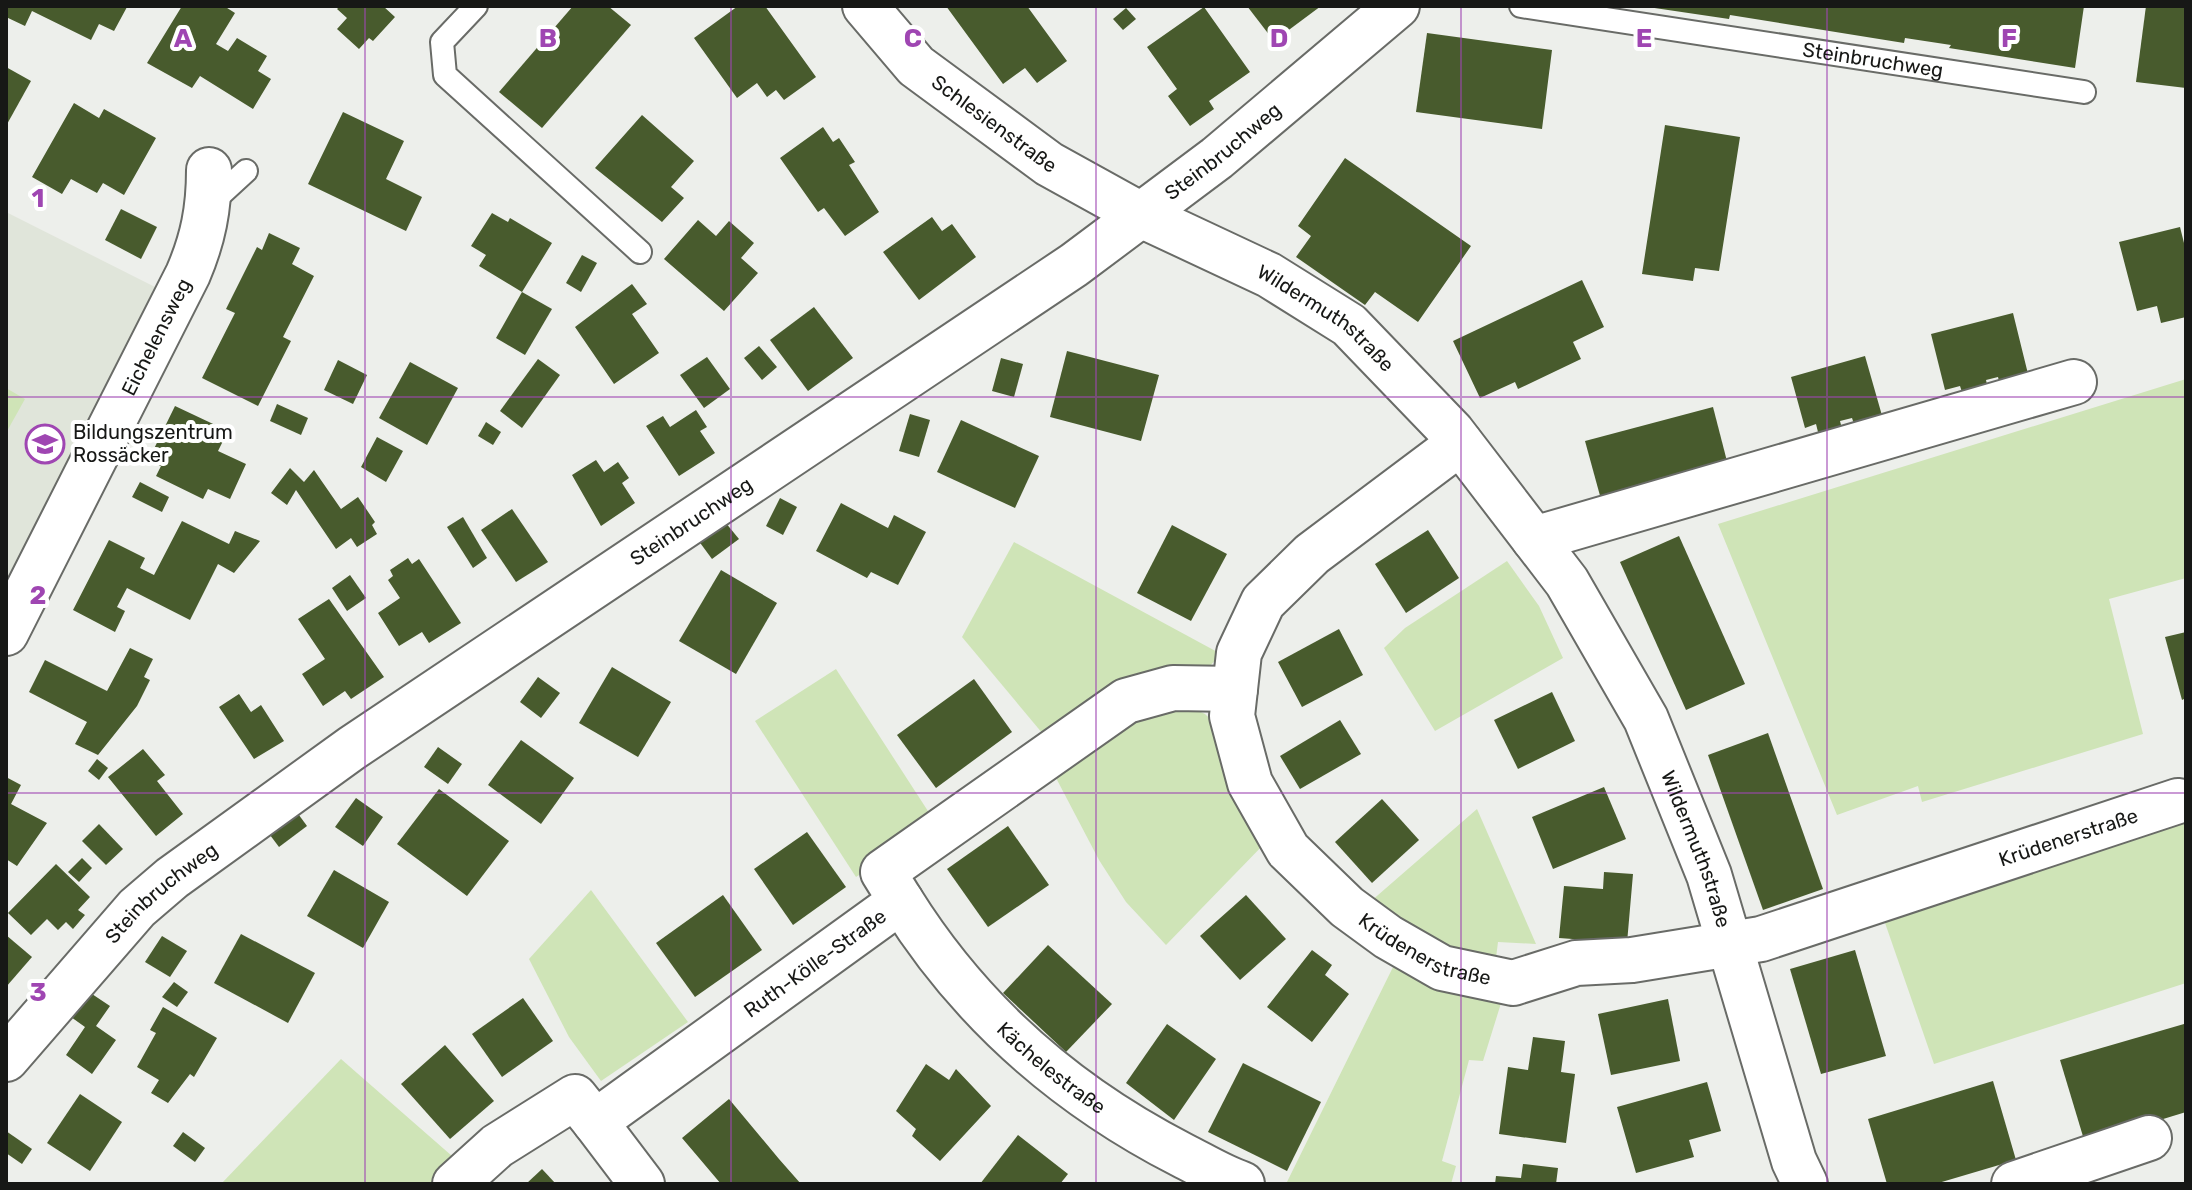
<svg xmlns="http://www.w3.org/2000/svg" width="2192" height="1190" viewBox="0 0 2192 1190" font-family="Rubik,sans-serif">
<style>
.built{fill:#e0e5da}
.green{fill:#cfe4b7}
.building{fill:#485b2d}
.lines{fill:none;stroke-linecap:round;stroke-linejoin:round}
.lane-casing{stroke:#696b67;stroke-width:26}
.street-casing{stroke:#696b67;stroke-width:48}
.lane{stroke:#fff;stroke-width:22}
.street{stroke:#fff;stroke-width:44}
.grid{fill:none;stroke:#9f46b2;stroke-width:2;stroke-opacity:0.55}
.labels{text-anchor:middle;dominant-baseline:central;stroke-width:8;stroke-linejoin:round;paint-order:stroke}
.street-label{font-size:20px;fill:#171816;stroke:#fff}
.poi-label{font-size:20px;fill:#171816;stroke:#fff;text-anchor:start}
.grid-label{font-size:26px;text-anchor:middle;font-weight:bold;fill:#9f46b2;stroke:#fff;stroke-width:8;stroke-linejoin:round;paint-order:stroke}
</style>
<rect width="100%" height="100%" fill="#edefeb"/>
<path class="built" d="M6,212L161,290L6,598Z"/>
<g class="green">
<path d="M2186,379V578L2109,599L2143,734L1922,802L1918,786L1837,815L1718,524Z"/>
<path d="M6,388L25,399L6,433Z"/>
<path d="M1014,542L1221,654L1208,668L1048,740L962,637Z"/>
<path d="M1507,561L1539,606L1563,658L1435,731L1384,648L1405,628Z"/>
<path d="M836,669L937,825L856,877L755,721Z"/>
<path d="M1180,702L1205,714L1222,730L1267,841L1166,945L1126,902L1099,860L1055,776L1119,724Z"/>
<path d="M1477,809L1536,944L1498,942L1495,966L1443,954L1370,902Z"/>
<path d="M2186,820V983L1934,1064L1884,920Z"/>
<path d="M591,890L688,1022L601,1081L569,1037L529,959Z"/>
<path d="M1396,961L1502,1000L1483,1061L1469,1060L1442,1161L1456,1166L1451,1184H1286Z"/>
<path d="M341,1059L460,1163L446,1184H221Z"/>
</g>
<g class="building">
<path d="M6,6H125L127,7L114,31L99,24L91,40L32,11L25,26L6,17Z"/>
<path d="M182,6H224L235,13L216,44L228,51L237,38L267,56L258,71L271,79L253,109L200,76L192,88L147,63Z"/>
<path d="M340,6H383L395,17L373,41L369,38L359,49L337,29L347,18L337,9Z"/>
<path d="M573,6H608L631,25L542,128L499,92Z"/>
<path d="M738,6H765L816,77L784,100L776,90L767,97L757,83L737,98L694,38Z"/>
<path d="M946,6H1027L1067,61L1037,83L1025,68L1003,84Z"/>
<path d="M1247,6H1321L1274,41Z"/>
<path d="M1641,6L1956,7L2084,6L2075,68L1949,48L1951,45L1905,38L1904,43L1730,15L1729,19Z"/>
<path d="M2146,6H2186V88L2136,82Z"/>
<path d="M1204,7L1250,72L1209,101L1214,109L1190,126L1168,96L1177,89L1147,47Z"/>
<path d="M1126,8L1136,19L1123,30L1113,19Z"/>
<path d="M1427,33L1552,50L1542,129L1416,112Z"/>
<path d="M6,67L31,81L6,126Z"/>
<path d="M74,103L99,118L104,109L156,138L124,195L103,183L97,193L71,179L62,194L32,177Z"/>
<path d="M343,112L404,141L386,179L422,197L406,231L308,184Z"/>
<path d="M642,115L694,161L671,187L684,198L662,222L595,168Z"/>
<path d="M1665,125L1740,137L1719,271L1695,268L1693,281L1642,274Z"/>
<path d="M823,127L833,142L839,138L855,162L849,165L879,212L845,236L824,208L818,212L780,158Z"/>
<path d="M1345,158L1471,246L1418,322L1375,292L1365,305L1296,257L1311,236L1298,226Z"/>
<path d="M121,209L157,227L141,259L105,240Z"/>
<path d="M492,213L508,222L510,218L552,243L522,292L479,266L486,255L471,246Z"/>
<path d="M932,217L942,231L952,224L976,257L919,300L883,252Z"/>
<path d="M698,220L716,236L729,221L754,243L741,258L758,273L724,311L664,259Z"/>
<path d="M2180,227L2186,251V317L2161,323L2157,306L2137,311L2119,242Z"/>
<path d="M269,233L300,248L292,264L314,276L283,337L291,341L258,406L202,378L235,313L226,309L257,247L262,250Z"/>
<path d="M582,255L597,263L581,292L566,283Z"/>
<path d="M1582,280L1604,327L1573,342L1581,359L1518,389L1515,382L1480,398L1453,341Z"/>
<path d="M632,284L647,304L632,314L659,353L614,384L575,327Z"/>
<path d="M522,292L552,309L525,355L496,338Z"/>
<path d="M814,307L853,358L808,391L770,340Z"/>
<path d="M2013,313L2029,378L2000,385L1998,377L1986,380L1988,389L1963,395L1960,386L1945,390L1931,334Z"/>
<path d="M759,346L777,367L762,380L744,358Z"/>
<path d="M1067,351L1159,375L1141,441L1050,417Z"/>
<path d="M1865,356L1883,419L1855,427L1852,418L1840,421L1842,429L1819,436L1816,424L1805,428L1791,377Z"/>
<path d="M707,357L730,389L704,408L680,375Z"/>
<path d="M1001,358L1023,364L1014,397L992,391Z"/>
<path d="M538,359L560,375L522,428L500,411Z"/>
<path d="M338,360L367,375L353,404L324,390Z"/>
<path d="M410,362L458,388L427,445L379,418Z"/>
<path d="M277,404L308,418L301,435L270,421Z"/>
<path d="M175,406L228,431L218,451L246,464L230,499L208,489L203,499L156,476L161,466L148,461Z"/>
<path d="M1713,407L1729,469L1602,503L1585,441Z"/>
<path d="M696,410L707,427L700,431L715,453L679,476L646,426L663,416L670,427Z"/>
<path d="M910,414L930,420L919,457L899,451Z"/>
<path d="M961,420L1039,456L1015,508L937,472Z"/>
<path d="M486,422L501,432L493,445L478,436Z"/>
<path d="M377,437L403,451L386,482L361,467Z"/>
<path d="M596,460L604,472L618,462L629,478L622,483L635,503L601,526L572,475Z"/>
<path d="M290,468L304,482L314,470L341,509L358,497L375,522L372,525L377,534L357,547L351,538L336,549L296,490L287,505L271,493Z"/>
<path d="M140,482L169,497L162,512L132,497Z"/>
<path d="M780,498L797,507L783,535L766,526Z"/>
<path d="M841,503L888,528L894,515L926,532L898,585L871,572L867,578L816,551Z"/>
<path d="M512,509L548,562L516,582L481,530Z"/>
<path d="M463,517L487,558L473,568L447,527Z"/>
<path d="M182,521L229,544L235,531L260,541L234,573L218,564L190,620L127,588L117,607L125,611L115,632L73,610L109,540L145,558L140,568L154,575Z"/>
<path d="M725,522L739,539L712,559L698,540Z"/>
<path d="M1172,525L1227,554L1191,621L1137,593Z"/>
<path d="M1428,530L1459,578L1406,613L1375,564Z"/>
<path d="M1679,536L1745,684L1686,710L1620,562Z"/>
<path d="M408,558L412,564L419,559L461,623L429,643L422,632L399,646L378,613L400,598L388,580L393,576L390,570Z"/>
<path d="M721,570L777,603L736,674L679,641Z"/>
<path d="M350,575L366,598L347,611L332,588Z"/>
<path d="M329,599L384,677L351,699L345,691L323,706L302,674L325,659L298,619Z"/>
<path d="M1339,629L1363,675L1302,707L1278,662Z"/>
<path d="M2186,632V698L2182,700L2165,637Z"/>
<path d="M130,648L153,659L144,677L150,680L137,706L98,755L75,744L87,722L29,692L45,660L107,691Z"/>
<path d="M612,667L671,702L638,757L579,723Z"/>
<path d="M538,677L560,693L541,718L520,702Z"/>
<path d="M974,679L1012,732L936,788L897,735Z"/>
<path d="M1552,692L1575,741L1518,769L1494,720Z"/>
<path d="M239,694L251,712L261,705L284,741L254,759L219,707Z"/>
<path d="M1340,720L1361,754L1300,789L1280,756Z"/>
<path d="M1768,733L1823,889L1763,910L1708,755Z"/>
<path d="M521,740L574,778L541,824L488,785Z"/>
<path d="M438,747L462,764L448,784L424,767Z"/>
<path d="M143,749L165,775L157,781L183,814L156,836L108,777Z"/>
<path d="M97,759L108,768L99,780L88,771Z"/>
<path d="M6,777L21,785L11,804L47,823L17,866L6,859Z"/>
<path d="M1604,787L1626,839L1553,869L1532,817Z"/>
<path d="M439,789L509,841L467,896L397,844Z"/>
<path d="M356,798L383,817L363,846L335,827Z"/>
<path d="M1382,799L1419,840L1372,883L1335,842Z"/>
<path d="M296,811L307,826L279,847L267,831Z"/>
<path d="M99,824L123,849L106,865L82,841Z"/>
<path d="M1008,826L1049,885L988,927L947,869Z"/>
<path d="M807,832L846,887L793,925L754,869Z"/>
<path d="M82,858L92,868L79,882L68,872Z"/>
<path d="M56,864L90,897L78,910L85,915L73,929L66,922L58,930L47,919L31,935L8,913Z"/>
<path d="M334,870L389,902L363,948L307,916Z"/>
<path d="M1604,872L1633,874L1627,943L1559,938L1564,886L1603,889Z"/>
<path d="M723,895L762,950L695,997L656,943Z"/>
<path d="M1246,895L1286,939L1240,980L1200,936Z"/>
<path d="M241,934L315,973L288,1023L214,983Z"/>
<path d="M6,935L32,957L6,987Z"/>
<path d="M162,936L187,951L170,977L145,962Z"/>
<path d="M1048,945L1112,1004L1066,1052L1003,993Z"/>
<path d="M1312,950L1332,965L1325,975L1349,994L1312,1042L1267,1007Z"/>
<path d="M1855,950L1886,1056L1821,1074L1790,969Z"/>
<path d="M174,982L188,992L177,1007L162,997Z"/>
<path d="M89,992L110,1006L96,1026L116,1040L92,1074L66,1055L85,1027L71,1017Z"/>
<path d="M523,998L553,1041L502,1077L472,1034Z"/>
<path d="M1668,999L1680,1061L1611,1075L1598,1014Z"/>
<path d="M163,1007L217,1038L194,1077L190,1074L168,1103L151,1093L159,1080L137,1067L156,1033L150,1030Z"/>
<path d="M1167,1024L1216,1059L1174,1120L1126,1083Z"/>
<path d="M2184,1024L2186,1112L2085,1143L2060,1060Z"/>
<path d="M1533,1037L1565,1041L1561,1072L1575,1074L1566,1143L1499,1134L1508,1067L1528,1070Z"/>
<path d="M445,1045L494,1101L450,1139L401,1084Z"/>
<path d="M1243,1063L1321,1102L1287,1171L1208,1132Z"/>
<path d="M926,1064L949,1080L956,1069L991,1106L940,1161L912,1136L916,1129L896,1111Z"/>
<path d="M1993,1081L2016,1160L1935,1184H1887L1868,1119Z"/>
<path d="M1707,1082L1721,1131L1689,1140L1694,1157L1636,1173L1617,1107Z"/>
<path d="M80,1094L122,1122L90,1171L47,1143Z"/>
<path d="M729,1099L779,1159L801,1184H721L699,1158L682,1138Z"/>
<path d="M6,1131L32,1149L22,1164L6,1153Z"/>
<path d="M183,1132L205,1148L195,1162L173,1146Z"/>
<path d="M1018,1135L1068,1174L1060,1184H980Z"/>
<path d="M1523,1164L1558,1168L1556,1184H1495L1496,1176L1521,1178Z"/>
<path d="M542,1169L556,1184H526Z"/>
</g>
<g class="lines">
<g class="lane-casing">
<g id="lane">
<path d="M476,6L442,42L445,75L640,252"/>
<path id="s1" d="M1521,6L2084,92"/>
<path d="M209,205L246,171"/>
</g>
</g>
<g class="street-casing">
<g id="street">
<path id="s2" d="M865,6L916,66L1049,164L1143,216L1269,275L1349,325L1452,432L1567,582L1646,719L1709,875L1794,1161L1805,1184"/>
<path id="s3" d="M1460,443L1312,554L1263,602L1239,653L1232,716L1250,783L1288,850L1347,907L1388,937L1442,968L1513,983L1576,963L1632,960L1761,939L2178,801"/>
<path d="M1534,539L2074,382"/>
<path id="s4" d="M6,633L188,274C203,239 209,209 209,170"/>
<path id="s5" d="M901,901C971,1013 1065,1095 1182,1155C1202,1165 1221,1177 1242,1184"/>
<path id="s6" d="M6,1059L137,908L172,878L352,748L1074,265L1217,158L1397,6"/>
<path d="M595,1122L642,1184"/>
<path id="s7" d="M455,1184L497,1146L575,1097L595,1122L901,901L883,872L1126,701L1173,688L1235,689"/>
<path d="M2014,1184L2149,1138"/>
</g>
</g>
<use href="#lane" class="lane"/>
<use href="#street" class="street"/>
</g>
<path class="grid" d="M365,6V1184M731,6V1184M1096,6V1184M1461,6V1184M1827,6V1184M6,397H2186M6,793H2186"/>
<defs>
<g id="school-ring" transform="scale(2)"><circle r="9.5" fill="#fff" stroke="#9f46b2" stroke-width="1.5"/><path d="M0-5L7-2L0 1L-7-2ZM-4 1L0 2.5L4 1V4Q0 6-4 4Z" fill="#9f46b2"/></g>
</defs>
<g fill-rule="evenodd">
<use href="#school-ring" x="45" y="444"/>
</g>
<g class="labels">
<g class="street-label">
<text stroke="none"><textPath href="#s1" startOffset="356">Steinbruchweg</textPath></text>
<text stroke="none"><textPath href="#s2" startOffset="176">Schlesienstraße</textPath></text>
<text stroke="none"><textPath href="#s6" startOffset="1524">Steinbruchweg</textPath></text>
<text stroke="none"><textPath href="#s2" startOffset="562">Wildermuthstraße</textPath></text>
<text stroke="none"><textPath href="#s4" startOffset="332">Eichelensweg</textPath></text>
<text stroke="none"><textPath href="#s6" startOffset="876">Steinbruchweg</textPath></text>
<text stroke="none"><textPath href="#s3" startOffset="1364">Krüdenerstraße</textPath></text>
<text stroke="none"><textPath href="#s2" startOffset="1220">Wildermuthstraße</textPath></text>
<text stroke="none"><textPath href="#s6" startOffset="228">Steinbruchweg</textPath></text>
<text stroke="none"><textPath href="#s3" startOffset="692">Krüdenerstraße</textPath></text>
<text stroke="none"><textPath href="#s7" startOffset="452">Ruth-Kölle-Straße</textPath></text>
<text stroke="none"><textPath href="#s5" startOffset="226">Kächelestraße</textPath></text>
</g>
<g class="poi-label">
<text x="73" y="432">Bildungszentrum<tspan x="73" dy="23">Rossäcker</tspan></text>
</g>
</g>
<g class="grid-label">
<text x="183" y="47">A</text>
<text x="548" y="47">B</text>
<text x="913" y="47">C</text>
<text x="1279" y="47">D</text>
<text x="1644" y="47">E</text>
<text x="2009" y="47">F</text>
<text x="38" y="207">1</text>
<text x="38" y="604">2</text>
<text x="38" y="1001">3</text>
</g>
<rect width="2192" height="1190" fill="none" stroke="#171816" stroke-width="16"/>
</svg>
